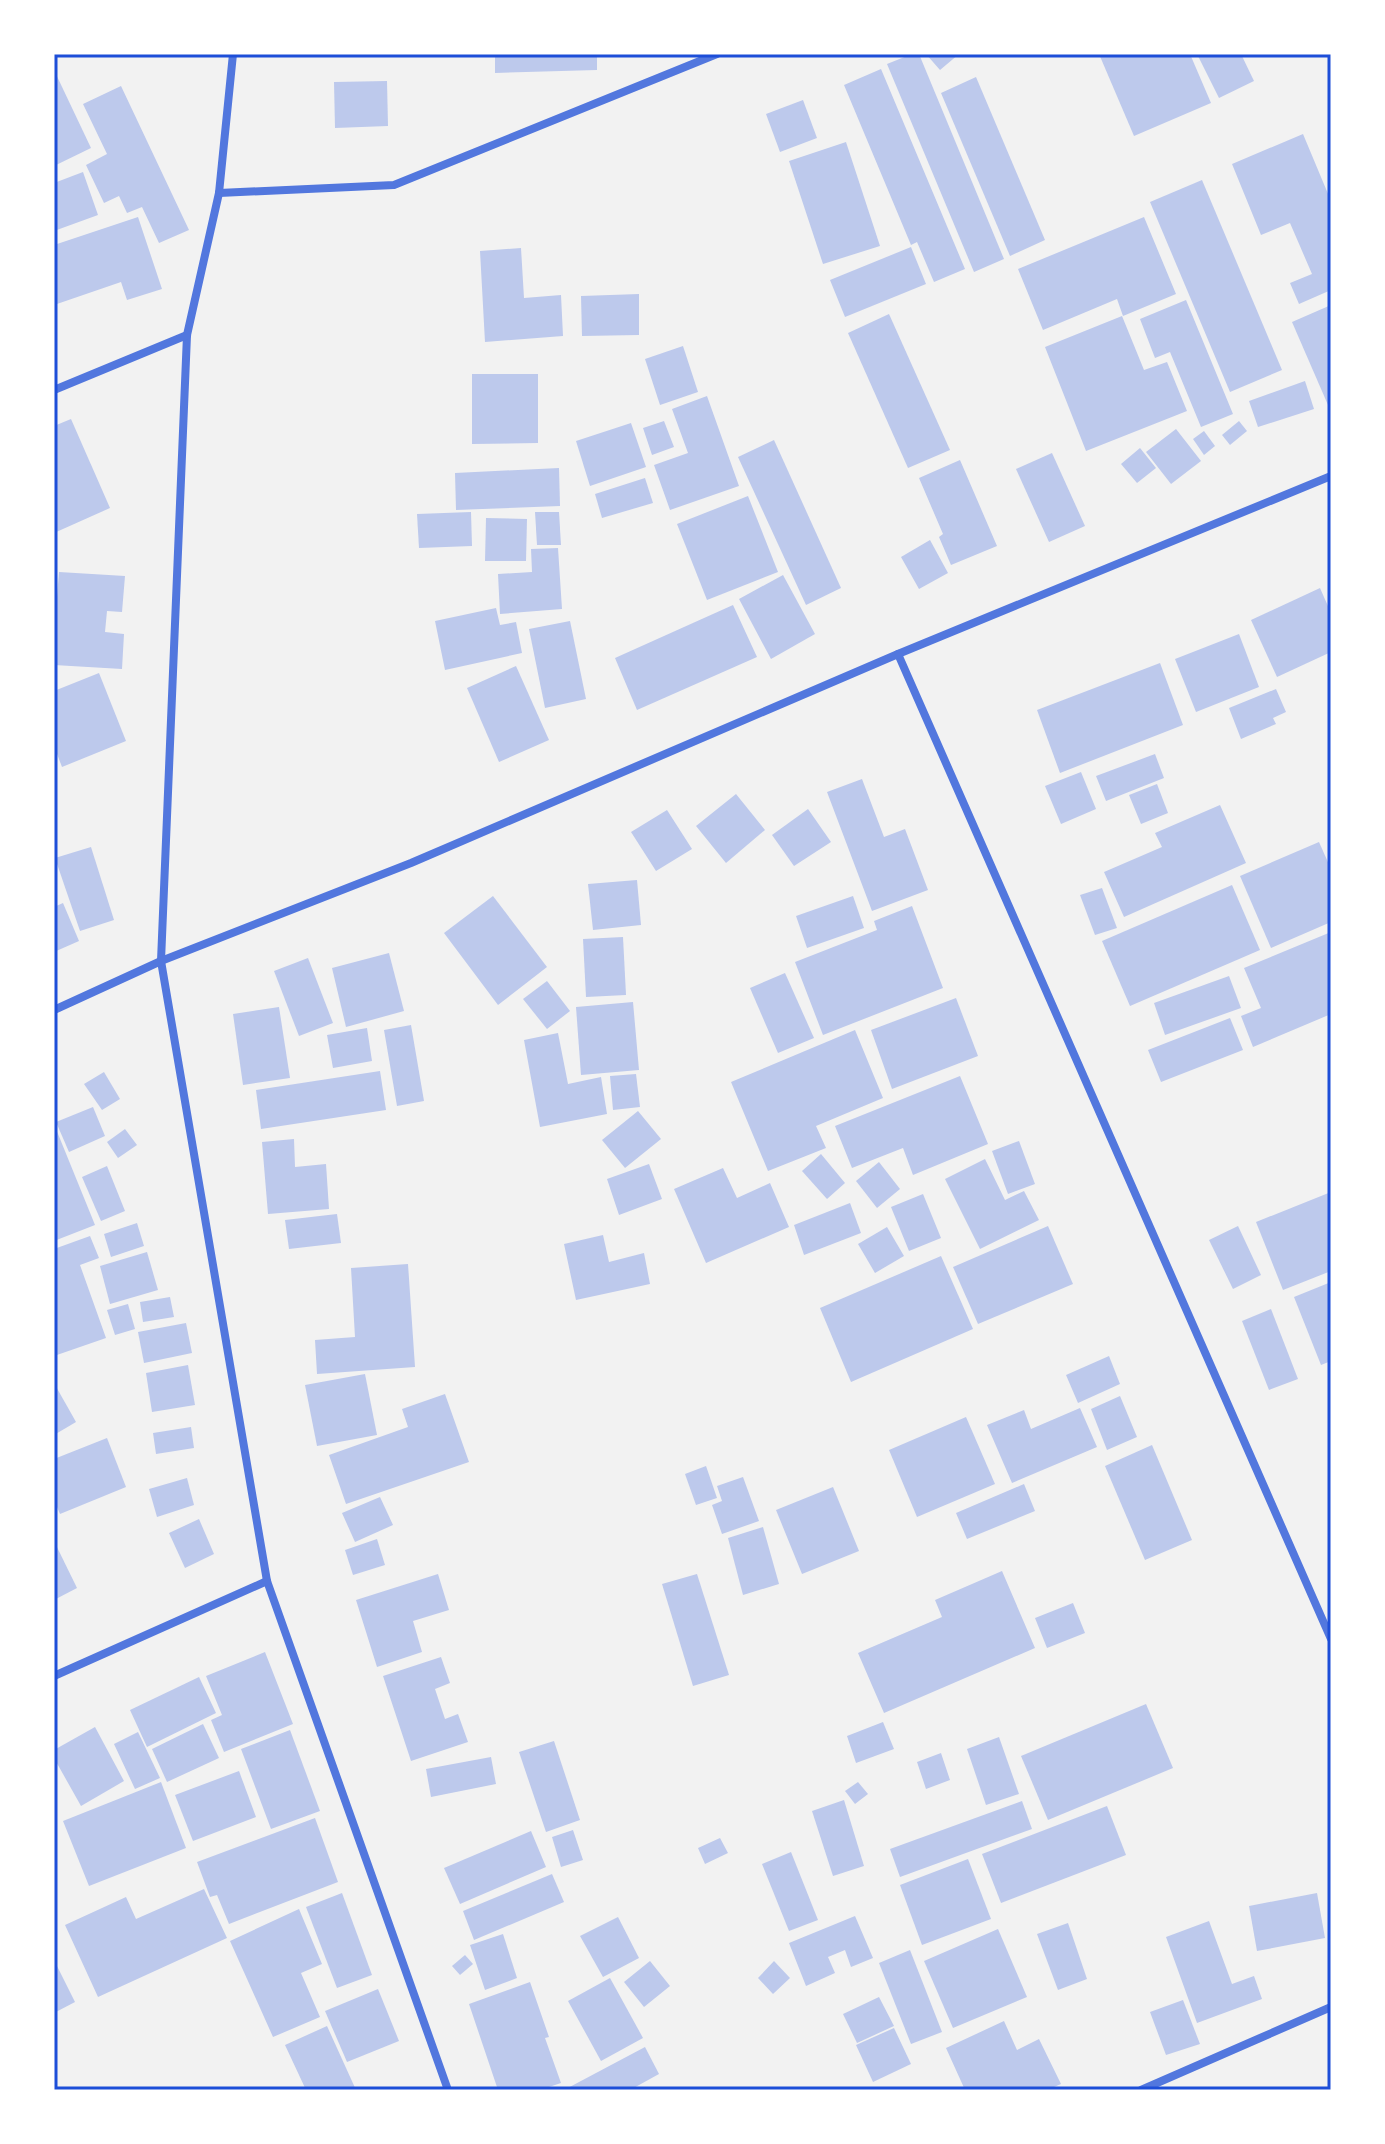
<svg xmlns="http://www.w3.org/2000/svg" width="1385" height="2144" viewBox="0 0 1385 2144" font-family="Figtree,sans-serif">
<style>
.building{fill:#bdc9ec}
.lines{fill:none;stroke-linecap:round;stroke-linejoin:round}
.minor{stroke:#5277de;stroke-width:8}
.neatline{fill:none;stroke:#1d4ed8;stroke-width:3}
</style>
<rect width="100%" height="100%" fill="#f2f2f2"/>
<g class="building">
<path d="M495,54H597V70L495,73Z"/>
<path d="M912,54H919L1004,259L974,272L887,64Z"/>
<path d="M926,54H959L940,70Z"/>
<path d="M1099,54H1190L1211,103L1134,136Z"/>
<path d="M1197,54H1241L1254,81L1219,98Z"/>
<path d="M881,69L965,269L934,282L917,242L911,245L844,85Z"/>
<path d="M54,70L91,148L54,166Z"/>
<path d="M976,77L1045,240L1010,256L941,93Z"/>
<path d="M387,81L388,126L335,128L334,82Z"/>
<path d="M121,86L189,230L159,243L142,207L127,213L119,196L104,203L86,165L107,154L83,104Z"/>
<path d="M803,100L817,138L780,152L766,114Z"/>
<path d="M1303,134L1331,201V290L1299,304L1290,283L1312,274L1290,223L1261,235L1232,164Z"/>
<path d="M846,142L880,246L823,264L789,161Z"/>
<path d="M83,172L98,215L54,231V183Z"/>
<path d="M1202,180L1282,370L1230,392L1150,202Z"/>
<path d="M138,217L162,289L127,300L121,282L54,305V245Z"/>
<path d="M1144,217L1176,294L1123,316L1117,299L1043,330L1018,269Z"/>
<path d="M911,247L926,284L845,317L830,280Z"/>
<path d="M521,248L524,298L561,295L563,336L485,342L480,251Z"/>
<path d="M639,294V335L582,336L581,296Z"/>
<path d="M1186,300L1233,414L1201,427L1170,352L1155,358L1140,319Z"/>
<path d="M1331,305V404L1328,405L1292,322Z"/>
<path d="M889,314L950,450L908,468L848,333Z"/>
<path d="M1122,316L1144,370L1167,362L1187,411L1086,451L1045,347Z"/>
<path d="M683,346L698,392L660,405L645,359Z"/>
<path d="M472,374H538V443L472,444Z"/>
<path d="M1305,381L1314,409L1258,427L1249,401Z"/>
<path d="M707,396L739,486L670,510L654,465L688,453L672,409Z"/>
<path d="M71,419L110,508L54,533V426Z"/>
<path d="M664,421L674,447L652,455L643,428Z"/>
<path d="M1239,421L1247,431L1230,445L1222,435Z"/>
<path d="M631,423L646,467L590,486L576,441Z"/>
<path d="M1176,429L1201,461L1171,484L1146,452Z"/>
<path d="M1204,431L1215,446L1204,455L1193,439Z"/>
<path d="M774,440L841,588L806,605L738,457Z"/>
<path d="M1140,448L1156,468L1137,483L1121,464Z"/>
<path d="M1052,453L1085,526L1049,542L1016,469Z"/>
<path d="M960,460L997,546L951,565L939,537L943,534L919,478Z"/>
<path d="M559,468L560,506L456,510L455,473Z"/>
<path d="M645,478L653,503L602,518L595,494Z"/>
<path d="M748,496L778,572L707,600L677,524Z"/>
<path d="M471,512L472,546L419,548L417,514Z"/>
<path d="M535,512H559L561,545H537Z"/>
<path d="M486,518L527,519L526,561H485Z"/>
<path d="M930,540L948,573L919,589L901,557Z"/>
<path d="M558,548L562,609L500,614L498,574L532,572L531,549Z"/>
<path d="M59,572L125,576L122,612L107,611L105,632L124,634L122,669L54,665V634Z"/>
<path d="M783,575L815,634L771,659L739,599Z"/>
<path d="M1320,588L1331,613V652L1277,677L1251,620Z"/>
<path d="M733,605L757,657L637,710L615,658Z"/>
<path d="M496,608L500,625L516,622L522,653L445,670L435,621Z"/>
<path d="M570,621L586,699L545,708L529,629Z"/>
<path d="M1239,634L1259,687L1196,712L1175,659Z"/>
<path d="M1160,663L1183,725L1060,773L1037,710Z"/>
<path d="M516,666L549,740L499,762L467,688Z"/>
<path d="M99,673L126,741L62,767L54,746V691Z"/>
<path d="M1276,689L1286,712L1273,718L1276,724L1241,739L1229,708Z"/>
<path d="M1155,754L1164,778L1106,801L1096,776Z"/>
<path d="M1081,772L1096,809L1061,824L1045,786Z"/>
<path d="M862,779L884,837L905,829L928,890L872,911L827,792Z"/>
<path d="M1157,784L1168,813L1141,824L1129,795Z"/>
<path d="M736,794L765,830L726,863L696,826Z"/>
<path d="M1220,805L1246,863L1124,917L1104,872L1162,847L1155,833Z"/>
<path d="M808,809L831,842L794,866L772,835Z"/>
<path d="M667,810L692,849L656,871L631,832Z"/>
<path d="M1319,842L1331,869V922L1271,948L1240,876Z"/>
<path d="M91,847L114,920L80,931L55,858Z"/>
<path d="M637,880L641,925L593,930L588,884Z"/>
<path d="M1232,885L1260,950L1130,1006L1102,941Z"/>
<path d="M1102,888L1117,928L1095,935L1080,895Z"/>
<path d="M493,896L547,967L498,1005L444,933Z"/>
<path d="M853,896L864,928L807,948L796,916Z"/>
<path d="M63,903L79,941L54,952V907Z"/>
<path d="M912,906L943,988L823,1035L795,962L877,930L874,921Z"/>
<path d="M1331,932V1014L1253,1047L1241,1016L1261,1008L1244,968Z"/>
<path d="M623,937L626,995L586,997L583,939Z"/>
<path d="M389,953L404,1011L346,1027L332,968Z"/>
<path d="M308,958L333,1023L299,1036L274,971Z"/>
<path d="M785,973L814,1038L778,1053L750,988Z"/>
<path d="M1229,976L1241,1008L1165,1035L1154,1003Z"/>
<path d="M547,981L570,1011L547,1029L523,999Z"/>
<path d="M956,998L978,1056L892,1089L871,1030Z"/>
<path d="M633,1002L639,1070L581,1075L576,1007Z"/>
<path d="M279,1007L290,1078L243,1085L233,1014Z"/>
<path d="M1230,1018L1243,1050L1161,1082L1148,1050Z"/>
<path d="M411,1025L424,1101L397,1106L384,1030Z"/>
<path d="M367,1028L372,1061L333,1068L327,1035Z"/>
<path d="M855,1030L883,1098L816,1126L826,1148L768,1171L731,1082Z"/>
<path d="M558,1033L568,1084L601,1077L607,1114L540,1127L524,1040Z"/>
<path d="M380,1071L386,1110L261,1129L256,1090Z"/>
<path d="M104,1072L120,1099L102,1110L84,1084Z"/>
<path d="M636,1074L640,1107L613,1110L610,1076Z"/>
<path d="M960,1076L988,1144L913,1175L903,1148L852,1168L835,1126Z"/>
<path d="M93,1107L105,1136L69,1152L56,1122Z"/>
<path d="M638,1111L661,1139L625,1168L602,1140Z"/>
<path d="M54,1124L95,1225L54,1241Z"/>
<path d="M125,1129L137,1145L118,1158L107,1142Z"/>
<path d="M294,1139L295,1167L326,1164L329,1209L268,1214L262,1142Z"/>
<path d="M1019,1141L1035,1184L1008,1194L992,1151Z"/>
<path d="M821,1154L845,1183L827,1199L802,1171Z"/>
<path d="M985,1159L1005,1200L1024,1191L1039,1220L980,1249L945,1179Z"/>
<path d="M879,1162L900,1189L877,1208L856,1181Z"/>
<path d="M649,1164L662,1199L619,1215L607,1179Z"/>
<path d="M107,1166L125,1211L101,1221L82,1177Z"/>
<path d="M723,1168L737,1198L770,1183L789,1227L706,1263L674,1189Z"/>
<path d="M1331,1192V1271L1283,1290L1256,1222Z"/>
<path d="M923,1194L941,1238L909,1251L891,1207Z"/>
<path d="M850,1203L861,1233L804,1255L794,1225Z"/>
<path d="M337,1214L341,1243L289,1249L285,1220Z"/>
<path d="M137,1223L144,1246L111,1257L104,1234Z"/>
<path d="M1048,1226L1073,1284L978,1324L953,1267Z"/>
<path d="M1238,1226L1261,1275L1233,1289L1209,1240Z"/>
<path d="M887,1227L904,1256L875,1273L858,1244Z"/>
<path d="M603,1235L609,1262L644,1253L650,1284L576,1300L564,1244Z"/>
<path d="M90,1236L99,1258L80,1265L106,1338L54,1356V1249Z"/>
<path d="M147,1252L158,1290L110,1304L100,1266Z"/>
<path d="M941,1256L973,1329L851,1382L820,1308Z"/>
<path d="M408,1264L415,1367L317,1374L315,1340L355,1337L351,1268Z"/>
<path d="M1331,1282V1361L1321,1365L1294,1297Z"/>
<path d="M170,1297L174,1317L143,1322L140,1302Z"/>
<path d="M128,1304L135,1329L115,1335L107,1310Z"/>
<path d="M1271,1309L1298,1379L1269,1390L1242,1321Z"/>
<path d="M186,1323L192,1353L144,1363L138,1332Z"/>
<path d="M1109,1356L1120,1384L1078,1403L1066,1375Z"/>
<path d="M188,1365L195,1405L152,1412L146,1373Z"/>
<path d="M365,1374L377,1435L317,1446L305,1385Z"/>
<path d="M54,1383L76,1422L54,1435Z"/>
<path d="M445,1394L469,1462L346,1504L329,1455L408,1427L402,1409Z"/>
<path d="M1120,1396L1137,1437L1107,1450L1091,1409Z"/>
<path d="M1080,1408L1097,1447L1012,1483L987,1425L1024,1410L1031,1429Z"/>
<path d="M966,1417L995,1484L917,1517L889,1450Z"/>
<path d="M191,1427L194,1448L156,1454L153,1433Z"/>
<path d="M107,1438L126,1487L60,1514L54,1500V1459Z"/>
<path d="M1152,1445L1192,1540L1145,1560L1105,1466Z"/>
<path d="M706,1466L717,1498L696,1505L685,1474Z"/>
<path d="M743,1477L759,1521L722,1534L712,1505L722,1501L717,1486Z"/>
<path d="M187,1478L194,1505L157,1517L149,1489Z"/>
<path d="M1024,1484L1035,1511L967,1539L956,1513Z"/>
<path d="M833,1487L859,1551L802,1574L776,1510Z"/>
<path d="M380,1497L393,1525L355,1542L342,1513Z"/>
<path d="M199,1519L214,1554L185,1568L169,1533Z"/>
<path d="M763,1527L779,1584L743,1595L728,1538Z"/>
<path d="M377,1539L385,1565L353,1575L345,1550Z"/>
<path d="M54,1541L77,1588L54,1600Z"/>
<path d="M1002,1571L1035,1648L884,1713L858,1653L942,1617L935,1600Z"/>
<path d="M438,1574L449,1610L413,1621L422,1652L377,1667L356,1600Z"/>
<path d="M697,1574L729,1675L693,1686L662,1584Z"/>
<path d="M1073,1603L1085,1633L1047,1648L1035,1618Z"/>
<path d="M265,1652L293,1724L224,1752L211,1720L222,1715L206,1676Z"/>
<path d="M441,1657L450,1683L435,1689L445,1719L458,1714L468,1742L411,1761L383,1676Z"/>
<path d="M199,1677L216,1713L147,1747L130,1710Z"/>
<path d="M1146,1704L1173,1768L1048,1820L1021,1756Z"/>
<path d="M883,1722L894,1749L856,1763L847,1736Z"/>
<path d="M203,1724L219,1758L167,1782L152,1749Z"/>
<path d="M95,1727L124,1781L81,1806L54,1758V1750Z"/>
<path d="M290,1730L320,1811L271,1829L241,1749Z"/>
<path d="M138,1732L160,1778L135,1789L114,1744Z"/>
<path d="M999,1737L1019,1794L986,1805L967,1749Z"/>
<path d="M554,1741L580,1820L546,1832L519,1752Z"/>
<path d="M941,1753L950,1780L926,1789L917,1762Z"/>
<path d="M491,1757L496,1784L431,1797L426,1769Z"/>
<path d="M239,1771L256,1817L193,1841L175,1795Z"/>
<path d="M161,1782L186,1848L89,1886L63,1821Z"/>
<path d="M858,1782L868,1794L855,1804L845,1791Z"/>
<path d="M844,1800L864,1866L833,1876L812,1811Z"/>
<path d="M1022,1801L1032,1829L900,1877L890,1849Z"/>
<path d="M1107,1806L1126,1855L1001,1903L982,1854Z"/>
<path d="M315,1818L338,1882L229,1924L217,1895L210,1897L197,1862Z"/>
<path d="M573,1830L583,1860L561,1867L552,1837Z"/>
<path d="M531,1831L546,1867L460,1904L444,1868Z"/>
<path d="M720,1838L728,1853L705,1864L698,1848Z"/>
<path d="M791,1852L818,1920L789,1931L762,1864Z"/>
<path d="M968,1859L991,1919L922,1945L900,1885Z"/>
<path d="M552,1874L564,1902L474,1940L463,1911Z"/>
<path d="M204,1889L227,1938L98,1997L65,1925L126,1897L136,1919Z"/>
<path d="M342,1893L372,1975L337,1988L306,1907Z"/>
<path d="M1317,1893L1325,1938L1257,1951L1249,1906Z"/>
<path d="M299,1909L322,1964L301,1973L320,2017L273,2037L230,1941Z"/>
<path d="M855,1916L873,1958L851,1967L845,1950L828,1957L835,1973L806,1986L789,1943Z"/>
<path d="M618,1917L639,1958L603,1977L580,1936Z"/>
<path d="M1209,1921L1232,1984L1254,1976L1262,1999L1197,2023L1166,1937Z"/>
<path d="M1068,1923L1087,1979L1058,1990L1037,1934Z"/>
<path d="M998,1929L1027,1997L953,2028L924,1961Z"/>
<path d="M503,1934L517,1978L485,1990L470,1945Z"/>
<path d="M910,1950L942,2032L911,2044L879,1963Z"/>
<path d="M465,1955L473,1964L460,1975L452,1966Z"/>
<path d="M54,1960L75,2002L54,2013Z"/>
<path d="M650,1961L670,1986L644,2007L624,1982Z"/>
<path d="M774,1961L790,1978L773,1994L758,1978Z"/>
<path d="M610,1978L643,2038L601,2061L568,2001Z"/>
<path d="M530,1982L549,2037L545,2038L561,2083L540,2090H498L469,2004Z"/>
<path d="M378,1989L399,2041L347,2062L325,2011Z"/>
<path d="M879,1997L894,2026L857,2043L843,2014Z"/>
<path d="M1183,2000L1200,2044L1166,2055L1150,2012Z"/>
<path d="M1004,2021L1017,2050L1039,2039L1061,2084L1047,2090H965L946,2048Z"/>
<path d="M327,2026L356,2090H306L285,2045Z"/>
<path d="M894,2028L911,2064L873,2082L856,2045Z"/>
<path d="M645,2047L659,2074L630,2090H564Z"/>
</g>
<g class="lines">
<g class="minor">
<path d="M233,54L219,193L187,335L161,961L267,1581L448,2090"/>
<path d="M219,193L394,185L717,54"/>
<path d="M54,390L187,335"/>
<path d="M898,654L1331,1639"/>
<path d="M54,1010L161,961L411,863L898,654L1331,476"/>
<path d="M54,1676L267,1581"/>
<path d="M1141,2090L1331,2007"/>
</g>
</g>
<rect width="1385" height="2144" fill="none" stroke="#ffffff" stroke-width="112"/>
<rect x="56" y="56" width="1273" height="2032" class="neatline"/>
</svg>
